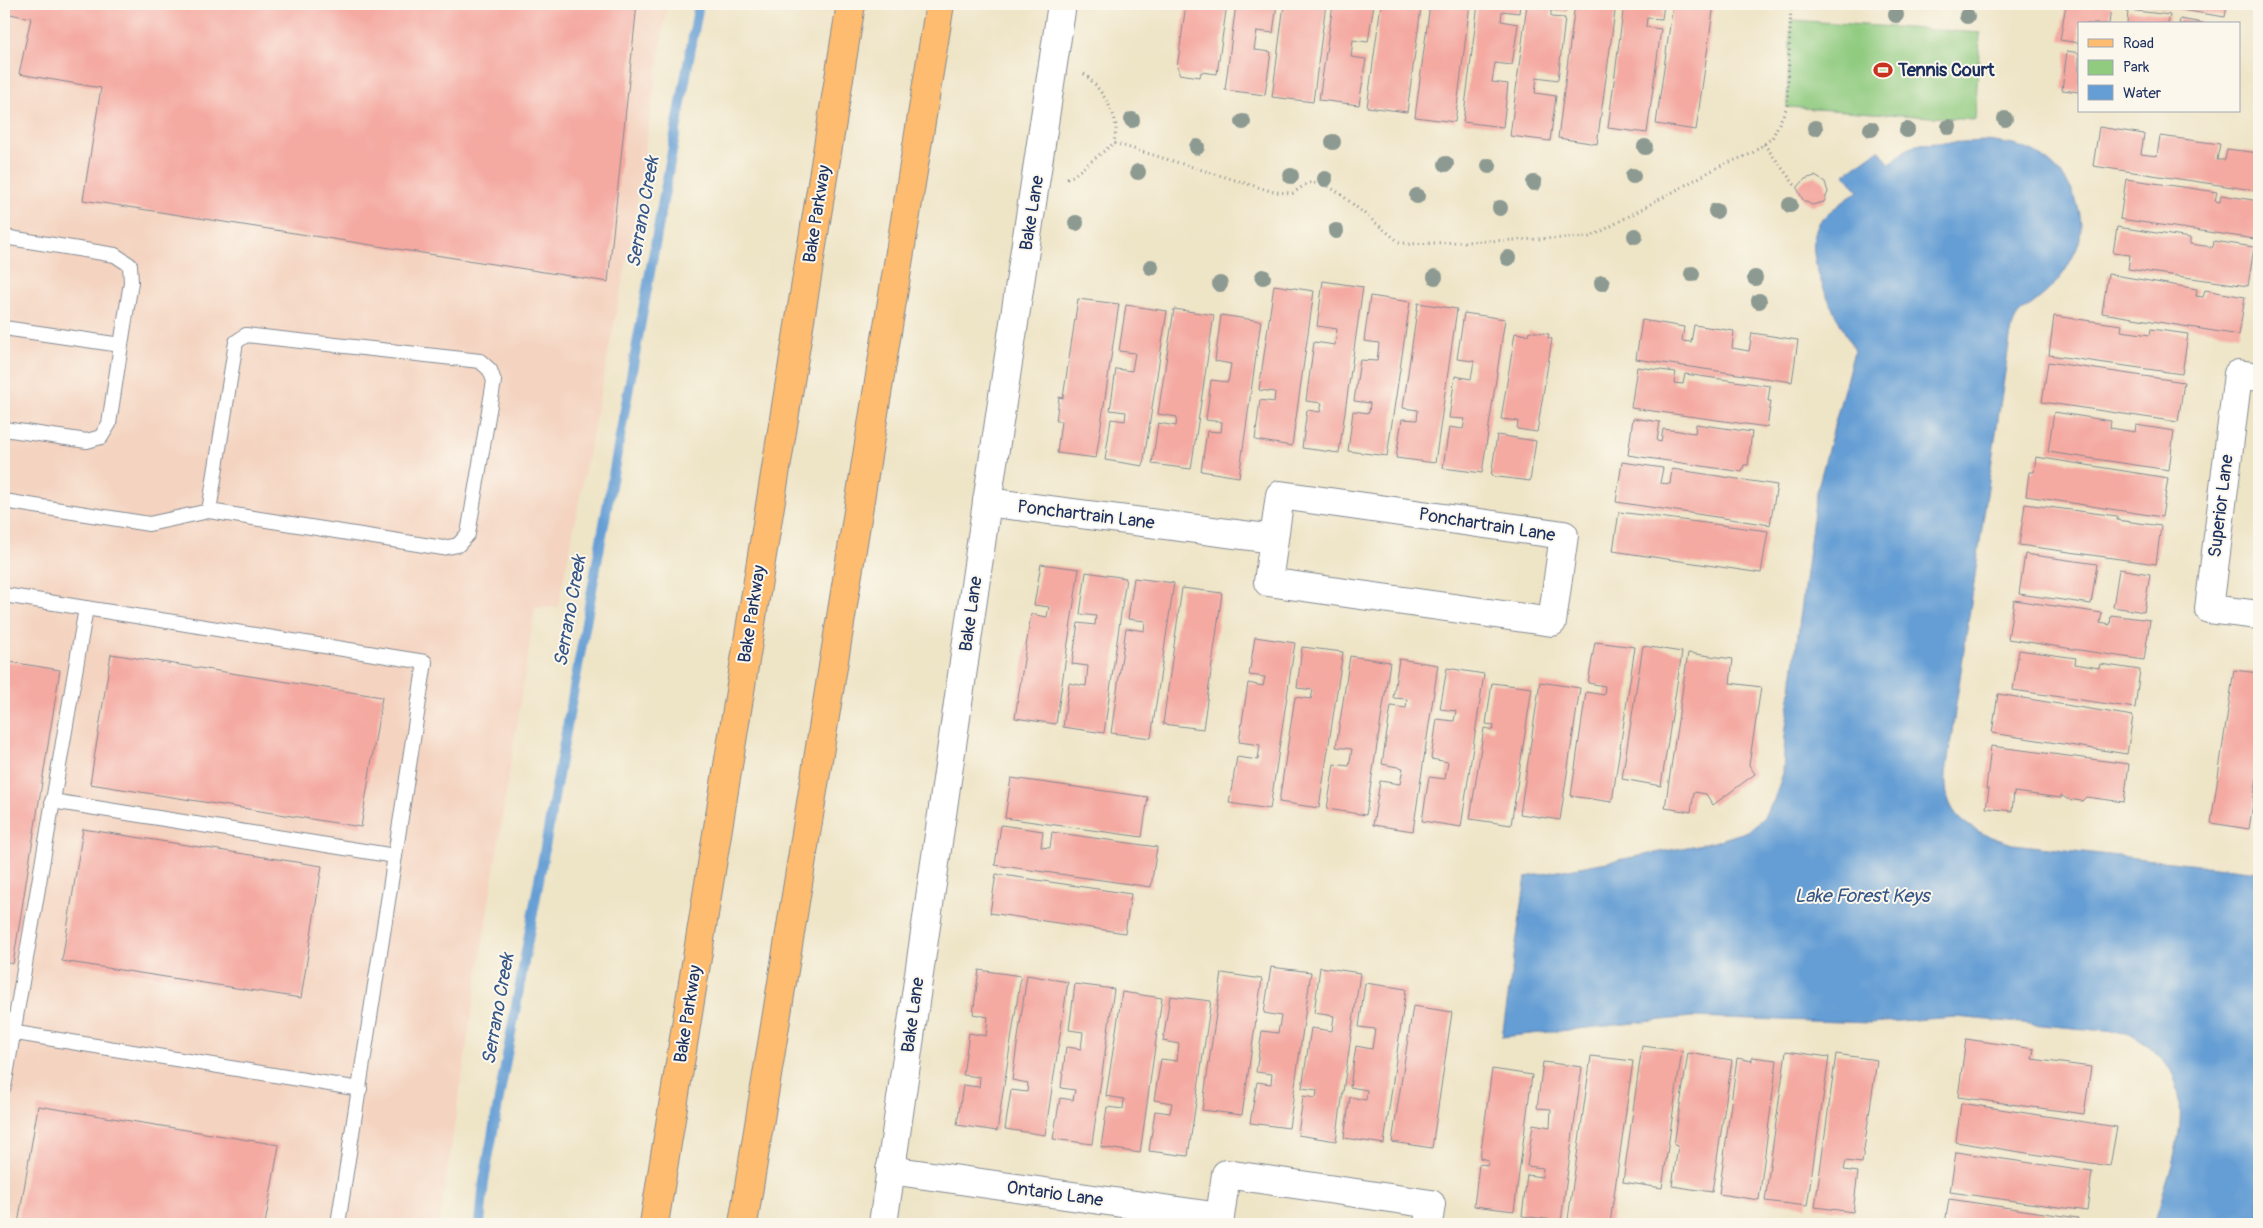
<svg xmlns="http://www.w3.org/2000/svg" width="2263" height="1228" viewBox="0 0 2263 1228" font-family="Pangolin,sans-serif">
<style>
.built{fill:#f4d3c0}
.green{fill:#90cb80;stroke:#567d6f}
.water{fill:#659ed4;stroke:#406699}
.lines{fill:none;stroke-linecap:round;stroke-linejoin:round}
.stream{stroke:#659ed4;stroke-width:10}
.building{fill:#f4a9a1}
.lane-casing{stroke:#848a92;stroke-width:16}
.street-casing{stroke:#848a92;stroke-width:30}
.primary-casing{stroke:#848a92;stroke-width:30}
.path{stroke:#848a92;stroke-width:3;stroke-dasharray:1 4;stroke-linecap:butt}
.lane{stroke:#fff;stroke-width:14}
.street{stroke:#fff;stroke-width:28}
.primary{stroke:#fdbc70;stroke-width:28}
.tree{fill:#8d9a92}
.labels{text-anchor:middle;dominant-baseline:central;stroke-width:4;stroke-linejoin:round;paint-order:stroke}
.poi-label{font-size:18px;font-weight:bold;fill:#1b2f5e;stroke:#fbf7ec;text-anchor:start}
.street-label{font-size:18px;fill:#1b2f5e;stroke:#fbf7ec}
.water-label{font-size:19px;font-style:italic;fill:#355687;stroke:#fbf7ec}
</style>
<rect width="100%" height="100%" fill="#fbf7ec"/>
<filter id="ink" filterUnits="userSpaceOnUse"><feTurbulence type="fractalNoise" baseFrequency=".02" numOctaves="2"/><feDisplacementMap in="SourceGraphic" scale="10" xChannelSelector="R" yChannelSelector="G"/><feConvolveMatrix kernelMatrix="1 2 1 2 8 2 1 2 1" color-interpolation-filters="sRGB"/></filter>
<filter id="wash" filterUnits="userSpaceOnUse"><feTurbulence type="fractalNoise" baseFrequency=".0096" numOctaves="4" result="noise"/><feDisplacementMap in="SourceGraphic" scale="20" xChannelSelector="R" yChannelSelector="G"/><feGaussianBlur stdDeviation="1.12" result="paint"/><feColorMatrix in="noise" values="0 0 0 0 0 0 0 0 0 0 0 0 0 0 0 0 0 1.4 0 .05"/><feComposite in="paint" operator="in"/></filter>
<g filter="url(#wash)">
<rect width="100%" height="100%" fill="#eee4c6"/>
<path class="built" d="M4,4H667L633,229L558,607L535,608L439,1224H4Z"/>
<path class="green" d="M1791,20L1980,33L1975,120L1787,107Z"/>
<path class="water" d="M1986,141C2002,143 2016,144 2031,151C2062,165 2086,202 2080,238C2079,245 2074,255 2070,262C2063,277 2048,292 2035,302C2030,306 2024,309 2020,313C2013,320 2012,329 2010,338L1948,759C1947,768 1945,777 1946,786C1948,824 1983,835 2013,844L2259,872V1224H2154C2173,1155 2214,1076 2127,1033L1956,1017L1870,1023L1691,1017L1502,1037L1526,877L1714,842L1748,831L1764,817L1774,800L1783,773L1785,735L1816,495L1854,351C1840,320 1795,251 1822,219C1831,209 1847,200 1858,191L1845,174L1879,150L1890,164L1904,151L1918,144Z"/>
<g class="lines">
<path class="stream" d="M480,1224L484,1181L699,4"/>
</g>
<g id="blocks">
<g class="building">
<path d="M4,4H637L608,282L83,200L101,88L19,74L31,18L4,13Z"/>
<path d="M1186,4H1227L1217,74L1201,72L1200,77L1179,74V69L1177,68Z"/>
<path d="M1236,4H1277L1273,33L1257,31L1254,50L1271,52L1265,95L1225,90Z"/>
<path d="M1284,4H1326L1313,102L1272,97Z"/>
<path d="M1333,4H1374L1368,42L1353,40L1351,57L1366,59L1359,105L1319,100Z"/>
<path d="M1381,4H1400L1421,8L1407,112L1367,107Z"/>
<path d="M1430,4H1470L1455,122L1415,117Z"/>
<path d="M1478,4H1520L1519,13L1502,11L1501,21L1518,24L1512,65L1495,63L1492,82L1508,84L1503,127L1463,122Z"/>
<path d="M1527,4H1567L1566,12L1551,10V17L1565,18L1558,80L1537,77L1535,93L1556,96L1550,141L1510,136Z"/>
<path d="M1575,4H1616L1597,144L1558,138Z"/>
<path d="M1624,4H1664L1662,19L1647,18L1646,27L1661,29L1647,133L1608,128Z"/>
<path d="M1673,4H1714L1696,130L1656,124Z"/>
<path d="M2066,4H2088L2111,7L2109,24H2079V43L2060,40Z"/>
<path d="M2144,4H2227L2225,17Z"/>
<path d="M2128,10L2170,15L2168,24H2127Z"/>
<path d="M2180,19L2203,23V24H2179Z"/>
<path d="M2067,51L2079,53V92L2062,90Z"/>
<path d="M2099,127L2144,134L2141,154L2157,156L2160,136L2220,144L2217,160H2225L2227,149L2259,153V191L2093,166Z"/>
<path d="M1815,176L1825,182L1828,192L1824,202L1812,205L1803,200L1797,188L1805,179Z"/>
<path d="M2126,179L2217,192L2215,201L2220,202L2221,195L2259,201L2255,239L2120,219Z"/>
<path d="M2117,227L2190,238V244L2213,247L2214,241L2254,247L2248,286L2128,269L2130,255L2113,253Z"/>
<path d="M2108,274L2197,289L2196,296L2203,297L2205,290L2245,297L2239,335L2102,313Z"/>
<path d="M1323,281L1363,287L1339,453L1302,448L1307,410L1320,412L1322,403L1306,401L1314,342L1335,345L1337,329L1317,326Z"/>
<path d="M1274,285L1314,291L1292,446L1255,440L1260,400L1274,402L1275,392L1259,390Z"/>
<path d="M1370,296L1410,302L1387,456L1348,451L1353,411L1369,413L1370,403L1354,401L1360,360L1377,361L1379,343L1364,341Z"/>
<path d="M1078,299L1119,304L1096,458L1057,453L1061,421H1056L1059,397L1063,398Z"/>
<path d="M1418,303L1457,309L1435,463L1396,458L1402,419L1417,420L1418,410L1403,408Z"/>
<path d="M1126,305L1167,311L1143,466L1105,460L1111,419L1125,421L1126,412L1110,410L1116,369L1132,371L1135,353L1119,351Z"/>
<path d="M1174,309L1214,315L1191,469L1152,464L1158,423L1176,426L1177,417L1158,414Z"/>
<path d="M1464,313L1505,319L1482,473L1443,468L1449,427L1463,429L1465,419L1449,418L1455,376L1471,379L1474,361L1457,359Z"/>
<path d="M1221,315L1261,321L1239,477L1201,471L1207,431L1221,432L1222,422L1206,420L1211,380L1228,382L1231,364L1215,361Z"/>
<path d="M2054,316L2122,325L2121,331L2150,335L2151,329L2188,334L2182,374L2049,355Z"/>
<path d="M1642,320L1684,327L1682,341L1691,342L1694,325L1734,331L1732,348L1749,351L1752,333L1798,340L1792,382L1636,359Z"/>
<path d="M1529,331L1549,334L1548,338L1552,339L1537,432L1517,429L1518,421L1501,419L1515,333L1528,335Z"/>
<path d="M2048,362L2184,382L2178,422L2042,402Z"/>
<path d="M1637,367L1676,372L1674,383L1683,384L1685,374L1770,386L1768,401H1771L1767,427L1631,408Z"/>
<path d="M2054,412L2111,421L2110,428L2135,432L2136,425L2174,431L2169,470L2048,452Z"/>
<path d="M1633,418L1660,422L1657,441L1661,442L1663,429L1695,433L1696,424L1752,432L1748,465H1744L1742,472L1628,455Z"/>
<path d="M1497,435L1536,441L1530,481L1491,476Z"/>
<path d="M2036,457L2168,478L2162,517L2026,496L2029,472H2034Z"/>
<path d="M1622,462L1663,468L1660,483L1670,484L1672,469L1777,485L1770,525L1616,502Z"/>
<path d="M2025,504L2117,516V520L2161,526L2156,564L2019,545Z"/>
<path d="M1619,512L1768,531L1761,573L1613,551Z"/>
<path d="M2025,554L2097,564L2091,604L2019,594Z"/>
<path d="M1041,564L1079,569L1056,724L1015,718L1031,614L1047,617L1049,607L1034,605Z"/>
<path d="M2119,569L2150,574L2144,612L2113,607Z"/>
<path d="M1086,572L1126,578L1104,733L1063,727L1069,683L1086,686L1088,666L1072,664L1078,623L1095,625L1096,616L1080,614Z"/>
<path d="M1134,578L1174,583L1151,738L1111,733L1126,628L1144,631L1145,621L1128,619Z"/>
<path d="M1182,588L1222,593L1203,729L1163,724Z"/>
<path d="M2014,600L2102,613L2100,623L2110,625L2111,615L2150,620L2144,660L2008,639Z"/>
<path d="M1255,637L1295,643L1270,809L1229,803L1237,757L1258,760L1260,745L1239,742L1248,683L1263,686L1265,677L1249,675Z"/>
<path d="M1595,642L1635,647L1612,802L1571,796L1586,692L1604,695L1605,686L1588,683Z"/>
<path d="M1643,646L1682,652L1661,786L1622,779Z"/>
<path d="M1302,647L1343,652L1319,808L1279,802L1295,697L1311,699L1313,690L1297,688Z"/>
<path d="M2019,650L2076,658L2075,664L2099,668L2100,664L2140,670L2135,708L2013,690Z"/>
<path d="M1688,653L1733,659L1730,683L1761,687L1749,765L1755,774L1713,805L1706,794L1694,792L1691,812L1665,808Z"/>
<path d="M111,654L382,697L361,827L90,784Z"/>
<path d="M1350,656L1390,662L1366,815L1327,809L1334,764L1349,766L1352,749L1336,747Z"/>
<path d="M1399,659L1438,665L1413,831L1373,825L1380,781L1400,784L1403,768L1382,764L1391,706L1406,708L1407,699L1393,698Z"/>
<path d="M4,661L60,670L13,964L4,962Z"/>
<path d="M1447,668L1484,674L1461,827L1422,821L1429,777L1445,779L1448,762L1431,759L1437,719L1454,721L1456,711L1440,709Z"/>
<path d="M2234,670L2259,673V765L2249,829L2211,823Z"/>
<path d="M1540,682L1580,688L1560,820L1520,814Z"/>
<path d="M1492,683L1532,688L1511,825L1470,819L1484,728L1493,730L1494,725L1486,724Z"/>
<path d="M1998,694L2133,716L2127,754L1992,733Z"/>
<path d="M1991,746L2129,764L2124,802L2086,797L2082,801L2067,799L2061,795V798L2014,792L2012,811L1986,808L1989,789H1986Z"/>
<path d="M1011,778L1148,797L1142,837L1005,818Z"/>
<path d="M1001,825L1043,831L1041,847L1050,848L1052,832L1157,847L1151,887L995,865Z"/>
<path d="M83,829L322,866L301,998L62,961Z"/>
<path d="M996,874L1131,894L1125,933L990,913Z"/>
<path d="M1271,967L1311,972L1289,1128L1250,1123L1257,1082L1271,1084L1272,1074L1256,1072L1262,1031L1278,1033L1281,1016L1264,1013Z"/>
<path d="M1320,967L1360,973L1336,1141L1298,1135L1303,1096L1316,1098L1317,1090L1302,1088L1311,1028L1332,1031L1334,1016L1314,1013Z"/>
<path d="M979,970L1021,976L997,1131L957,1125L963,1085L979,1087L980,1077L963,1075L969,1033L986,1036L988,1017L973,1014Z"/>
<path d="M1222,973L1262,979L1242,1115L1202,1110Z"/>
<path d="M1027,975L1068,982L1045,1135L1005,1129L1011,1090L1027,1092L1028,1083L1012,1080Z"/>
<path d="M1365,983L1406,989L1384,1144L1344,1138L1350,1097L1366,1100L1367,1090L1350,1087L1356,1046L1372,1049L1375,1029L1359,1027Z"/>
<path d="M1075,984L1114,989L1092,1144L1053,1139L1060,1098L1073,1100L1075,1090L1061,1088L1066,1047L1081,1049L1083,1032L1069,1030Z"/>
<path d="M1122,992L1162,998L1140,1153L1101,1147L1107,1107L1123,1109L1124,1099L1106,1096Z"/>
<path d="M1170,996L1211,1001L1188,1156L1149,1151L1155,1111L1170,1113L1172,1103L1154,1100L1161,1059L1177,1061L1179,1044L1163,1041Z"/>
<path d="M1413,1006L1452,1012L1432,1148L1392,1142Z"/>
<path d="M1966,1039L2034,1049L2032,1059L2091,1067L2084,1114L1958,1097Z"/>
<path d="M1642,1046L1682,1051L1662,1188L1623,1182Z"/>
<path d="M1786,1051L1829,1057L1807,1206L1765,1201Z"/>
<path d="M1688,1053L1732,1060L1712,1192L1672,1186L1678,1146L1674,1145Z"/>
<path d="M1836,1054L1877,1060L1862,1163L1846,1161L1844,1170L1858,1172L1853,1212L1815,1207Z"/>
<path d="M1591,1056L1633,1061L1610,1224L1568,1219Z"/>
<path d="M1752,1057L1777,1060L1759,1200L1719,1194L1737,1058L1752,1061Z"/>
<path d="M1543,1062L1582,1067L1561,1221L1522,1216L1527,1175L1542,1177L1543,1168L1527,1166L1533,1124L1550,1127L1551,1109L1537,1108Z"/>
<path d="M1492,1069L1532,1075L1514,1211L1474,1206L1479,1164L1488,1165V1160L1480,1158Z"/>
<path d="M1961,1103L2117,1127L2110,1166L1956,1142Z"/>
<path d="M38,1106L279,1145L265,1224H18Z"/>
<path d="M1956,1152L2092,1172L2087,1211L1950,1192Z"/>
<path d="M1949,1199L2078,1218L2077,1224H1945Z"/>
</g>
</g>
</g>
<g filter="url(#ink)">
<use href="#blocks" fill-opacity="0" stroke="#848a92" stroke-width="1"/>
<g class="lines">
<g class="lane-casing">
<g id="lane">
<path d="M4,237L115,255L130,265L131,282L121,345L4,328"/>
<path d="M4,429L87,441L101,437L109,424L121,345"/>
<path d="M4,501L149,524L209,511L443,548L458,545L468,534L494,381L490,370L480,361L246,335L236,342L209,511"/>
<path d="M4,595L425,662L338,1224"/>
<path d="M52,801L395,856"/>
<path d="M4,1031L360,1089"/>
<path d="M4,1087L86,608"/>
</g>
</g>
<g class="street-casing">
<g id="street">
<path d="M2259,377L2238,374L2209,609L2259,615"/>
<path d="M987,502L1274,539L1268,582L1552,622L1564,535L1280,495L1274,539"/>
<path d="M890,1170L1220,1217"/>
<path d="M883,1224L987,502L1062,4"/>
<path d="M1219,1224L1226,1174L1431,1204L1428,1224"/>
</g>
</g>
<g class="primary-casing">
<g id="primary">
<path d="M654,1224L851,4"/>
<path d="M743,1224L940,4"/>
</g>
</g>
<g class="path">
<path d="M1084,74C1097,84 1115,109 1116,127C1116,132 1115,137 1114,143L1274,192L1293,193L1308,183H1322L1338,192L1399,242L1409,244L1591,237L1720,166L1751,154L1772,138L1787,107L1791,4"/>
<path d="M1764,144L1797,188"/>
<path d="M1067,178L1073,176L1114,143"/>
</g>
<use href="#lane" class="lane"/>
<use href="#street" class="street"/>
<use href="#primary" class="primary"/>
</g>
<g class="tree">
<circle cx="1896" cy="15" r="8"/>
<circle cx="1967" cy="16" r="8"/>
<circle cx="2005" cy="119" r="8"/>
<circle cx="1132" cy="120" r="8"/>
<circle cx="1243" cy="122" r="8"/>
<circle cx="1949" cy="127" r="8"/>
<circle cx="1815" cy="128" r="8"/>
<circle cx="1871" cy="129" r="8"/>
<circle cx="1907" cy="130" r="8"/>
<circle cx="1333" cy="142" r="8"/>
<circle cx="1197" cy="147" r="8"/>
<circle cx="1645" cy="147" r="8"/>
<circle cx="1446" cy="164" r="8"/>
<circle cx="1489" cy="166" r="8"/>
<circle cx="1138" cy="172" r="8"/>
<circle cx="1291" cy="176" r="8"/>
<circle cx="1633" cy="176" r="8"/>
<circle cx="1325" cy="179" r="8"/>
<circle cx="1534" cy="183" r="8"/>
<circle cx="1417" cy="196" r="8"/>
<circle cx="1790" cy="205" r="8"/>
<circle cx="1500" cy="208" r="8"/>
<circle cx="1716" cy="211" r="8"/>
<circle cx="1076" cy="223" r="8"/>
<circle cx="1336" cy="231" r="8"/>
<circle cx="1635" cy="236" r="8"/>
<circle cx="1508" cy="258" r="8"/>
<circle cx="1151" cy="267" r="8"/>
<circle cx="1692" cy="274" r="8"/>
<circle cx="1263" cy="277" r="8"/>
<circle cx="1435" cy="277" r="8"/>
<circle cx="1755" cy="278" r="8"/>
<circle cx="1602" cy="283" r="8"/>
<circle cx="1220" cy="284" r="8"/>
<circle cx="1759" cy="301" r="8"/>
</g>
</g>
<defs>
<g id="stadium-bare" transform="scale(1.5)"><path d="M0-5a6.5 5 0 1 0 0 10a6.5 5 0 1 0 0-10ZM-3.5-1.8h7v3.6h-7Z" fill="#c8321e" stroke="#fbf7ec" stroke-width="2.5" paint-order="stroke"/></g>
</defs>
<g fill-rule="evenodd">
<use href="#stadium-bare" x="1883" y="70"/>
</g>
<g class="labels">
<g class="poi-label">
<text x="1898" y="70">Tennis Court</text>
</g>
<g class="street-label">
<text transform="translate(1032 213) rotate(-81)">Bake Lane</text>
<text transform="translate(817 214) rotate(-81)">Bake Parkway</text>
<text transform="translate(2221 506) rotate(-83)">Superior Lane</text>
<text transform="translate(1086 515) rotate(7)">Ponchartrain Lane</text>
<text transform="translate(1487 525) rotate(9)">Ponchartrain Lane</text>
<text transform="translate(752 614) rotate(-81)">Bake Parkway</text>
<text transform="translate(971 614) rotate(-82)">Bake Lane</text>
<text transform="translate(688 1014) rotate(-81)">Bake Parkway</text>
<text transform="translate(913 1015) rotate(-82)">Bake Lane</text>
<text transform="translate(1055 1194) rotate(8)">Ontario Lane</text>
</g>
<g class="water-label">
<text transform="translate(643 212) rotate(-80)">Serrano Creek</text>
<text transform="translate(570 611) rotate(-80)">Serrano Creek</text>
<text x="1862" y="896">Lake Forest Keys</text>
<text transform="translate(498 1009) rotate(-80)">Serrano Creek</text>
</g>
</g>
<rect width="2263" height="1228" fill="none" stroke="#fbf7ec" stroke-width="20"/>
<rect x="2078" y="22" width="162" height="90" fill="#fbf7ec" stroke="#a1a7b3"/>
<rect x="2088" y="39" width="25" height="8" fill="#fdbc70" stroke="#a1a7b3"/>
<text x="2123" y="48" font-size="15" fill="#1b2f5e">Road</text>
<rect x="2088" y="60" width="25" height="15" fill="#90cb80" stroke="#a1a7b3"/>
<text x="2123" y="72" font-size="15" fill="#1b2f5e">Park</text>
<rect x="2088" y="85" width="25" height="15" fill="#659ed4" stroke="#a1a7b3"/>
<text x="2123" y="98" font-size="15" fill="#1b2f5e">Water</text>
</svg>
